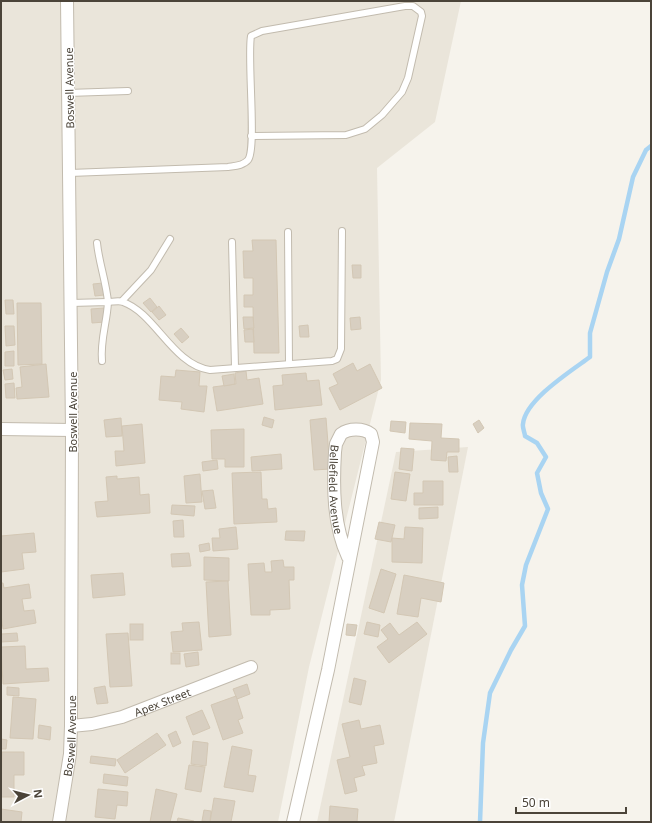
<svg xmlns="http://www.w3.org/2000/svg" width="652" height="823" viewBox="0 0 652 823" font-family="'Noto Sans',sans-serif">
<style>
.residential{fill:#eae5da}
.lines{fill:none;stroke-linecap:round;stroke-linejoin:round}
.stream{stroke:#a9d4f2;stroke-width:4.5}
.building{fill:#d8cfc1;stroke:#d3c7b4}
.lane-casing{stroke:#c2bbae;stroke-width:8}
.street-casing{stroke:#c2bbae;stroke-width:14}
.lane{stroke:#fff;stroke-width:6}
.street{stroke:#fff;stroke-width:12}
.labels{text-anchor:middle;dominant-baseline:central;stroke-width:3;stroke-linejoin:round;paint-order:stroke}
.street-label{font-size:11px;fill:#4b4439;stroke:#fff}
</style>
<rect width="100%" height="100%" fill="#f6f3ec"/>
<g class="residential">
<path d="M1,1H461L435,122L377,168L381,380L309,667L278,822H1Z"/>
<path d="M468,447L394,822H317L396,452Z"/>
</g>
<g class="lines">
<path class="stream" d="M480,822L483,743L490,693L511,650L525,626L522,585L526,565L548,509L541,493L537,473L546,457L537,443L525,436C525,433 522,427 523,424C525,400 571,371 590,357V333L607,272L619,239L633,177L646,150L651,146"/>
</g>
<g class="building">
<path d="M252,240H276L279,353H254L253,307H244V295H253V278H244L243,251H253Z"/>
<path d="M352,265H361V278H353Z"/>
<path d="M103,283L104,295L95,296L93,284Z"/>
<path d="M150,298L157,307L151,312L143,303Z"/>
<path d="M5,300H13L14,314H6Z"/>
<path d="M17,303H41L42,364L18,365Z"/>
<path d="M159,306L166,315L159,320L152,312Z"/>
<path d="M104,308L105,322L92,323L91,309Z"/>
<path d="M243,317H253L254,328L244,329Z"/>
<path d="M360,317L361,329L351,330L350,318Z"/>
<path d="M308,325L309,337H300L299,326Z"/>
<path d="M5,326H14L15,345L6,346Z"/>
<path d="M181,328L189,337L182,343L174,334Z"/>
<path d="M253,329L254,342H245L244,330Z"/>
<path d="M14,351V366H5V352Z"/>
<path d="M353,363L357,371L370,364L382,388L340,410L329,388L338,384L333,374Z"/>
<path d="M46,364L49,397L17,399L16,388L22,387L20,367Z"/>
<path d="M12,369L13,379L5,380L3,370Z"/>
<path d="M176,370L200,372L199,386H207L204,412L181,409L182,402L159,400L161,376L175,377Z"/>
<path d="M246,371L247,380L259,378L263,404L217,411L213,387L236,384L235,373Z"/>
<path d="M306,373L307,381L319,380L322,405L275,410L273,386L283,385L282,375Z"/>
<path d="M234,374L235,384L224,386L222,376Z"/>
<path d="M14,383L15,398H6L5,384Z"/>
<path d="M264,417L274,420L272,428L262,425Z"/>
<path d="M121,418L122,436L106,437L104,420Z"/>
<path d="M326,418L330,469L314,470L310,420Z"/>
<path d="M479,420L484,428L478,433L473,424Z"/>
<path d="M391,421L406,422L405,433L390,431Z"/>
<path d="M410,423L442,424L441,438L459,439V452H447L446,461L431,460L432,441L409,439Z"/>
<path d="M142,424L145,463L116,466L115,451H124L122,426Z"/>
<path d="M244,429V467H225V459H212L211,430Z"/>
<path d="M401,448L414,449L412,471L399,469Z"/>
<path d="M281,454L282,469L252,471L251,457Z"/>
<path d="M457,456L458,472H449L448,457Z"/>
<path d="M217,460L218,469L203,471L202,462Z"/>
<path d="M261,472L262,499H267L268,509L276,508L277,522L234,524L232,473Z"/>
<path d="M395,472L410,474L406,501L391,499Z"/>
<path d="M200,474L202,502L186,503L184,476Z"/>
<path d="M117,476V479L139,477L140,495L149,494L150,513L97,517L95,502L108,501L106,477Z"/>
<path d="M423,481H443V505H414V493H423Z"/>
<path d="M213,490L216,508L205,509L202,491Z"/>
<path d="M172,505L195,506L194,516L171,514Z"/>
<path d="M438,507V518L419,519V508Z"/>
<path d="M183,520L184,537H174L173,521Z"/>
<path d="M379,522L395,525L391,542L375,539Z"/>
<path d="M236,527L238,549L213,551L212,538H220L219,529Z"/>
<path d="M405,527L423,528L422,563L392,562V538L404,539Z"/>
<path d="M286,531H305L304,541L285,540Z"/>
<path d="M34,533L36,552L22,553L24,569L1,572V536Z"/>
<path d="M209,543L210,550L200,552L199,545Z"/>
<path d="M189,553L191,566L172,567L171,554Z"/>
<path d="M204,557L229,558V581L204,580Z"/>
<path d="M283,560L284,567H294V580H289L290,609L270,610V615H251L248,564L264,563L265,572H272L271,561Z"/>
<path d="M381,569L396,574L384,613L369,608Z"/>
<path d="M123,573L125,595L93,598L91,575Z"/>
<path d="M404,575L444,583L441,602L421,598L418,617L397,614Z"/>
<path d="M228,581L231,635L209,637L206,582Z"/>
<path d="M1,583H3L4,588L29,584L31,598L22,599L24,611L34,610L36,623L3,629L1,614Z"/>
<path d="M199,622L202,650L173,652L171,632L183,631L182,623Z"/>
<path d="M367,622L380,625L378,637L364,634Z"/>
<path d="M417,622L427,634L389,663L377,647L388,639L381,630L390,623L399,635Z"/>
<rect x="130" y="624" width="13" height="16"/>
<path d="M347,624L357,625L355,636L346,635Z"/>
<path d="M17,633L18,641L1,642V634Z"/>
<path d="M128,633L132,686L110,687L106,634Z"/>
<path d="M25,646L26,669L48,668L49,681L3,684L1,647Z"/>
<path d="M198,652L199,665L186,667L184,654Z"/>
<rect x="171" y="653" width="9" height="11"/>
<path d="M354,678L366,681L361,705L349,702Z"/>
<path d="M247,684L250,694L237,699L233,689Z"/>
<path d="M105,686L108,703L97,704L94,688Z"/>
<path d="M7,687L19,688V696L7,695Z"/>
<path d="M236,696L243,718L238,720L243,733L223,740L211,705Z"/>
<path d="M13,697L36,699L33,739L10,738Z"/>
<path d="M202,710L210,728L193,735L186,717Z"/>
<path d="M359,720L361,729L380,725L384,744L374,746L377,763L362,766L365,775L354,778L357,791L345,794L337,760L350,757L342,724Z"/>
<path d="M39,725L51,727L50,740L38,738Z"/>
<path d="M176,731L181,743L173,747L168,735Z"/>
<path d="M157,733L166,745L125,773L117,760Z"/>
<path d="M1,739L7,740L6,749H1Z"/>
<path d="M193,741L208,743L206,766L191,764Z"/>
<path d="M232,746L252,750L248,775L256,776L253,792L224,787Z"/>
<path d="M2,752H24V775H14V797H1Z"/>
<path d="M91,756L116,759L115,766L90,763Z"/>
<path d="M189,765L205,767L201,792L185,789Z"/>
<path d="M104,774L128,777L127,786L103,783Z"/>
<path d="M98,789L128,792L127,806L117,805L115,819L95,817Z"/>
<path d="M156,789L177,794L170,822H150Z"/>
<path d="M214,798L235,801L231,822H210Z"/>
<path d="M330,806L358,809L357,822H329Z"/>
<path d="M1,809L22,812L21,822H1Z"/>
<path d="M204,810L211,811L210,822L202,821Z"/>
<path d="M178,818L194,821V822H177Z"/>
</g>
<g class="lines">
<g class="lane-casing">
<g id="lane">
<path d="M68,93L128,91"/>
<path d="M70,173L228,167C234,166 243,166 248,160C257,149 247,58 251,36L262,31L405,6H413L421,12L422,16L408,78L402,92L382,115L365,129L346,135L251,136"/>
<path d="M288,232L289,364"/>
<path d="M232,242L235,367"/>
<path d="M97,243C99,263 106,281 108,302C112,302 119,300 123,302C155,313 173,365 210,370L332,361L337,359L341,349L342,231"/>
<path d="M122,301L151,270L170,239"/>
<path d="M71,303L108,302C107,323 100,340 102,361"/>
</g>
</g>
<g class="street-casing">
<g id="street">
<path d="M1,429L72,430"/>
<path id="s1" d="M71,726L92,724L122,717L251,667"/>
<path id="s2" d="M59,822L70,754L71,726L72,430L67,1"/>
<path id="s3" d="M293,822L328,670L373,442L371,434C363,428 349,428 341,434L336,444L335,452C333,487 333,525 348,557"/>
</g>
</g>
<use href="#lane" class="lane"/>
<use href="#street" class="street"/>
</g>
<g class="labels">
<g class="street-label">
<text transform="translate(69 88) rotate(-91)">Boswell Avenue</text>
<text transform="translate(72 412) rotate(-90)">Boswell Avenue</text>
<text stroke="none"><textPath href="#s3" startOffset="485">Bellefield Avenue</textPath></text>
<text stroke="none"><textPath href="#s1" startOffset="95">Apex Street</textPath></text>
<text stroke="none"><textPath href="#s2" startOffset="87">Boswell Avenue</textPath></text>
</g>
</g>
<rect width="652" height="823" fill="none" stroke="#4b4439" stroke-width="4"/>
<g transform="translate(28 795) rotate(83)" stroke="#ffffff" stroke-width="3" paint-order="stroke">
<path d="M0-3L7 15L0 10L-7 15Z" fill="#4b4439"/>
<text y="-6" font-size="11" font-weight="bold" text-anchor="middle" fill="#4b4439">N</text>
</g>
<path d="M516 807v6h110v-6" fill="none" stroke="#4b4439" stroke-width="2"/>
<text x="522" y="807" font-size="12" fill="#4b4439" stroke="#ffffff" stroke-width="3" paint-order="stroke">50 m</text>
</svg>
